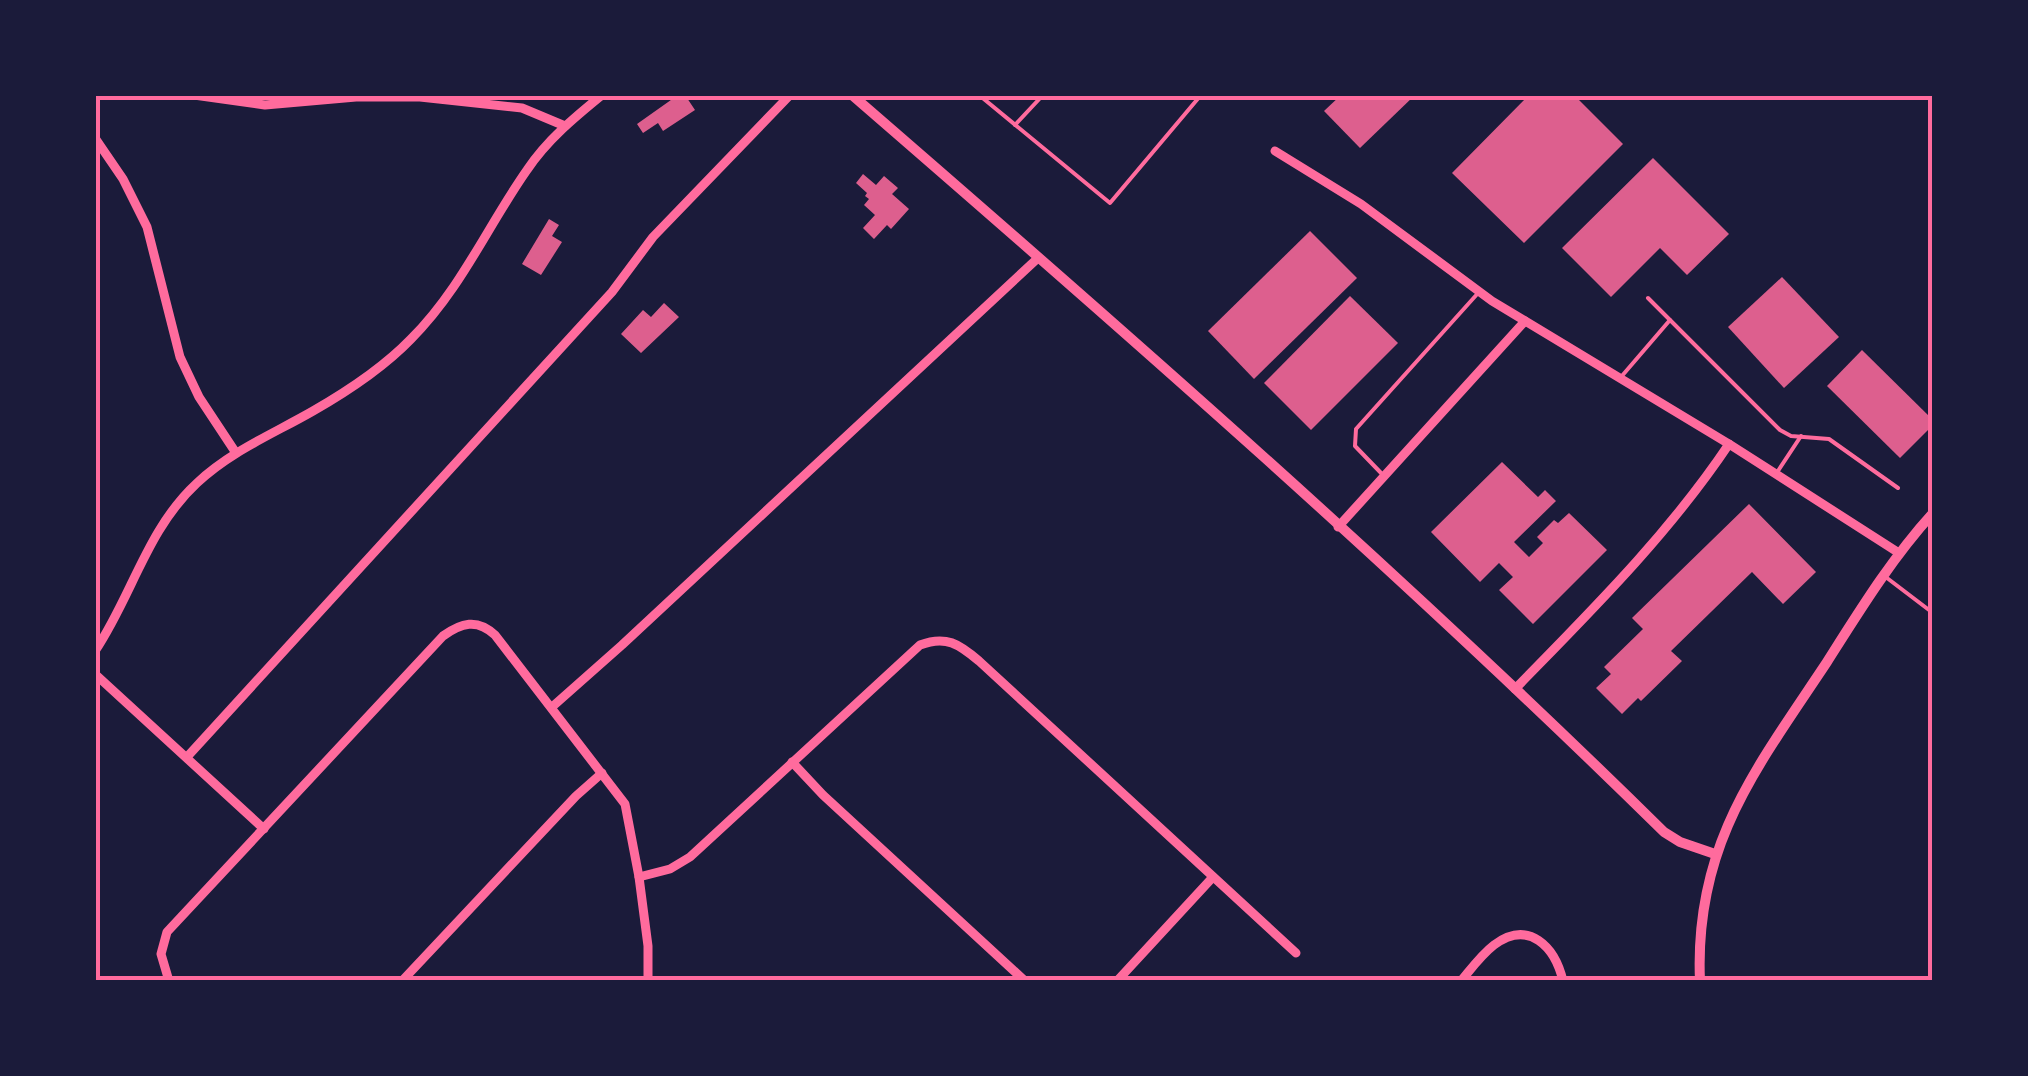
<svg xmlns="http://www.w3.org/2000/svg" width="2028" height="1076" viewBox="0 0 2028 1076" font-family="Manrope,sans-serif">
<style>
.building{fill:#dd5f8e}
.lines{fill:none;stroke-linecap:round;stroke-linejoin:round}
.service{stroke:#ff6b9d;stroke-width:4}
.minor{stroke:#ff6b9d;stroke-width:9}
.tertiary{stroke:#ff6b9d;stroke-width:10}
.neatline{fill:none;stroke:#ff6b9d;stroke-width:4}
</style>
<rect width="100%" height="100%" fill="#1b1b3a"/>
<g class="building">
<path d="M678,95H685L695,110L663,131L658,123L643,133L637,124Z"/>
<path d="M1341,95H1415L1360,148L1324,111Z"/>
<path d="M1529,95H1562L1567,100L1574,95L1623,144L1524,243L1452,173Z"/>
<path d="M1653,158L1729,234L1687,275L1660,248L1611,297L1562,248Z"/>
<path d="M863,174L876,185L884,176L898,188L892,194L909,209L891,229L887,225L874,239L863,228L875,215L864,205L869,199L865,196L867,193L856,183Z"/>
<path d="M549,219L559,225L552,236L562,242L541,275L522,264Z"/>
<path d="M1310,231L1357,278L1254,379L1208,331Z"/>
<path d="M1782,277L1839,337L1784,388L1728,327Z"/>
<path d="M1350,296L1398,343L1311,430L1264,383Z"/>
<path d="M664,303L679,317L641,353L621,334L643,310L651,317Z"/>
<path d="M1862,350L1933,420V425L1900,458L1827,386Z"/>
<path d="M1502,462L1538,497L1545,490L1556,501L1514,542L1529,557L1543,543L1537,537L1554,520L1558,523L1569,513L1607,550L1533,624L1499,590L1513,577L1499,563L1480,582L1431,532Z"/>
<path d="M1749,504L1816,572L1783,604L1752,572L1671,651L1682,661L1641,701L1638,698L1622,714L1596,688L1611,674L1604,667L1643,629L1632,618Z"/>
</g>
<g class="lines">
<g class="service">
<path d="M979,95L1110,203L1201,95"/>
<path d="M1015,125L1043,95"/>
<path d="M1648,298L1780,430L1791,436L1829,439L1898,488"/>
<path d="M1621,377L1670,320"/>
<path d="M1382,474L1355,446L1356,429L1479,292"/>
<path d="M1776,474L1801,436"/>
<path d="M1887,578L1933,613"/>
</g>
<g class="minor">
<path d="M194,95L265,105L356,97H420L522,108L565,126"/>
<path d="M95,138L123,179L147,227L180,357L199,397L236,453"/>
<path d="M1275,151L1361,204L1492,301L1729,444L1899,553"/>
<path d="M1338,527L1525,321"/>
<path d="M95,651C132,596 147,529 197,483C231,451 273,434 313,411C348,391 383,368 411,339C461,289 487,227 527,170C547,140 575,117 602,95"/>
<path d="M95,674L264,829"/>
<path d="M1515,689C1591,611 1668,535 1729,444"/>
<path d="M552,707L622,645L1038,258"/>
<path d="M187,757L612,292L653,237L790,95"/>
<path d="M792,762L823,795L1025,981"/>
<path d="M639,877L670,869L690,857L920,645C946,635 959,644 979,661L1296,953"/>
<path d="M169,981L161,954L167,932L443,636C461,623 477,618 495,635L625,804L639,877L648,946V981"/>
<path d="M402,981L576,796L602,773"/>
<path d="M1117,981L1213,877"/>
<path d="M1461,981C1471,969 1481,955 1494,945C1529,919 1555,947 1563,981"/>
</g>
<g class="tertiary">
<path d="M852,95C1128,334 1404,576 1664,832L1680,842L1715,854"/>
<path d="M1700,981C1694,845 1756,769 1827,662C1860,610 1892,558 1933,513"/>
</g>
</g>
<rect width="2028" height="1076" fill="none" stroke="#1b1b3a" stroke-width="195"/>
<rect x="98" y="98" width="1832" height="880" class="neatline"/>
</svg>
